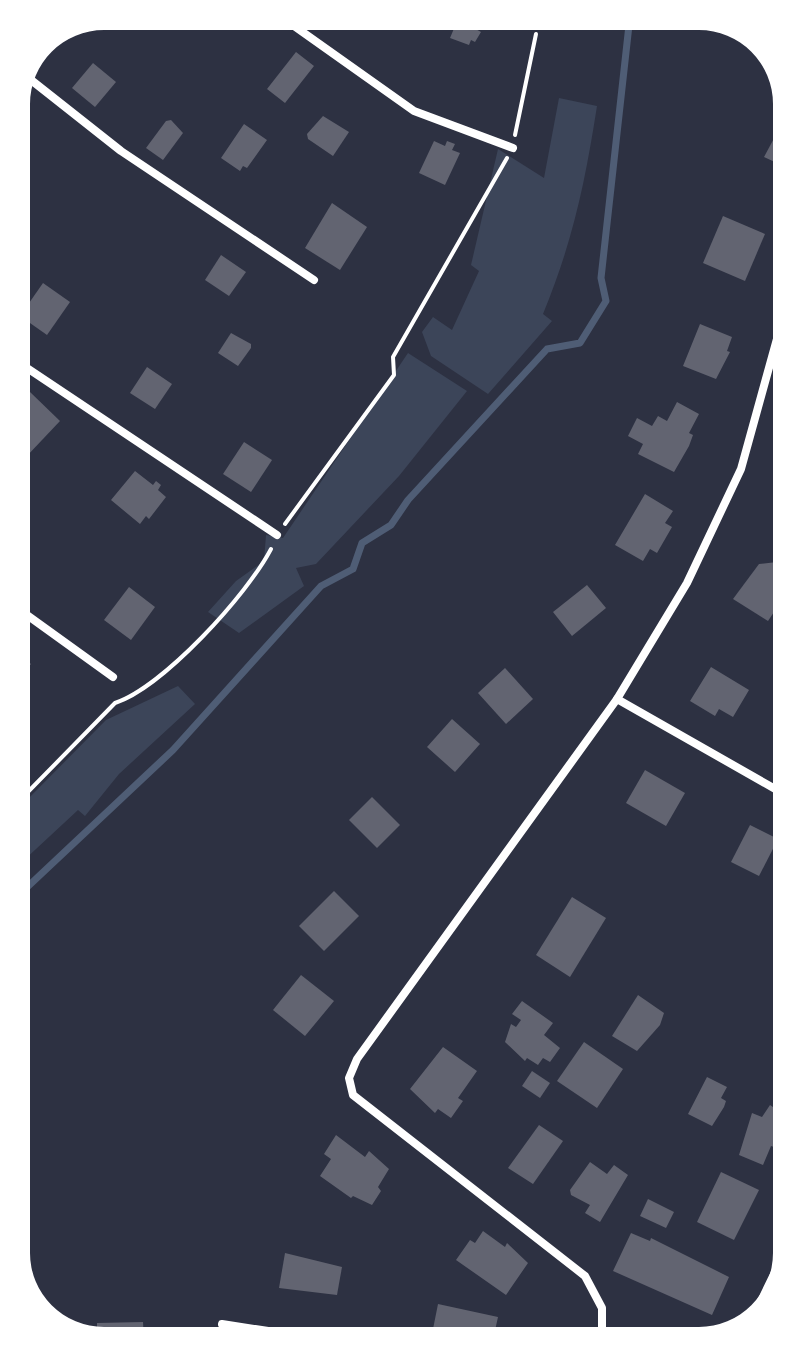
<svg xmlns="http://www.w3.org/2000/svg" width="803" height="1357" viewBox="0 0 803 1357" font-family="Arial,sans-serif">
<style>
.green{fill:#3c4559}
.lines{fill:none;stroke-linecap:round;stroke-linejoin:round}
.stream{stroke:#4f5d75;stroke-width:7}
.building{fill:#626471}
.path{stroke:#fff;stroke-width:4}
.minor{stroke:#fff;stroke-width:8}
.tertiary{stroke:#fff;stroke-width:12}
</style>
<rect width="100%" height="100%" fill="#2d3142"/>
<g class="green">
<path d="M559,98L597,106C585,183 573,241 543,314L552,321L488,394L431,356L422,332L433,317L452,330L479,271L471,265L498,149L544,178Z"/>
<path d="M408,353L467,391L399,476L316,564L296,568L304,586L239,633L208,612L236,581L264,561L266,535L283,538Z"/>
<path d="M178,686L195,704L119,774L85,816L78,810L22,862L21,806L106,720Z"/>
</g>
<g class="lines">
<path class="stream" d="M22,892L173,750L321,586L353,569L362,543L391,525L408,500L547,349L580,343L606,301L601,278L630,16"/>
</g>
<g class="building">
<path d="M519,16H551L553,17L548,29Z"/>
<path d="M458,19L481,32L475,42L471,40L469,45L450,38Z"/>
<path d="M296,52L314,66L285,103L267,89Z"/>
<path d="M93,63L116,82L95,107L72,88Z"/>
<path d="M323,116L349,132L333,156L308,139L307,134Z"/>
<path d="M171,120L183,133L163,160L146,148L166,121Z"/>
<path d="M244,124L267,140L247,168L243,166L240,171L221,158Z"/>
<path d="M779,129V164L764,157Z"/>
<path d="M434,141L445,146L447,141L455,144L452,150L460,153L445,185L419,173Z"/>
<path d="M332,203L367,227L340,270L305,248Z"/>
<path d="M723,216L765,234L745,281L703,263Z"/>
<path d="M221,255L246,272L229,296L205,280Z"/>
<path d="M43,283L70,302L47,335L20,316Z"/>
<path d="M700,324L732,337L727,351L730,352L716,379L683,366Z"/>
<path d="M231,333L251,344V348L238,366L218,353Z"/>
<path d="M147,367L172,384L155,409L130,393Z"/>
<path d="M30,392L60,421L25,458L19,452L18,404Z"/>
<path d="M677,402L699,414L689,433L693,435L689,446L674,472L638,454L643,444L628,436L637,418L652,426L658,416L667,421Z"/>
<path d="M244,442L272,460L251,492L223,474Z"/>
<path d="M135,471L153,485L156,481L161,485L158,490L166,497L149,519L146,516L140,524L111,500Z"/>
<path d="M645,494L673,511L665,523L672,527L657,553L650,549L643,561L615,545Z"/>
<path d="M777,562L782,565V600L768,621L733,599L759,564Z"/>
<path d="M587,585L606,608L572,636L553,612Z"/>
<path d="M129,587L155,607L131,640L104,620Z"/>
<path d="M20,655L31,664L20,677Z"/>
<path d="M711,667L749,690L733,717L719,709L715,716L690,701Z"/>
<path d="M505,668L533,699L506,724L478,693Z"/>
<path d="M452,719L480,744L455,772L427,747Z"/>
<path d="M645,770L685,793L666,826L626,803Z"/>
<path d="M372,797L400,825L377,848L349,820Z"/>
<path d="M750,825L778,839L759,876L731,862Z"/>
<path d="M334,891L359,916L324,951L299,926Z"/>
<path d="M572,897L606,918L570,977L536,955Z"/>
<path d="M301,975L334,1001L305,1036L273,1010Z"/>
<path d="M638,995L664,1013L660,1025L637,1051L612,1036Z"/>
<path d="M522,1001L553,1023L544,1035L560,1048L550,1062L543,1058L538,1065L527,1058L525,1061L505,1042L511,1024L516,1027L521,1020L512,1014Z"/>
<path d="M584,1042L623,1069L597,1108L557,1081Z"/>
<path d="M443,1047L477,1071L458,1098L463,1101L451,1118L438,1109L435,1113L410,1089Z"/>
<path d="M532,1071L550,1083L540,1098L522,1086Z"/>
<path d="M707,1077L727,1087L721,1098L726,1101L724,1107L712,1126L688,1114Z"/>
<path d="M770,1105L786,1116V1126L777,1148L771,1146L763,1165L739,1155L752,1113L762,1117Z"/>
<path d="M539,1125L563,1141L533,1184L508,1168Z"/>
<path d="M336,1135L365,1157L369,1151L389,1169L378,1187L381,1191L372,1205L353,1196L351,1198L320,1176L331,1159L324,1154Z"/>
<path d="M590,1162L607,1174L614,1165L628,1175L600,1222L585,1213L590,1205L571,1195L570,1190Z"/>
<path d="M721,1172L759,1190L734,1240L697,1222Z"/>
<path d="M648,1199L674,1212L666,1228L640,1216Z"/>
<path d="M483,1231L505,1247L507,1243L528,1263L506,1295L456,1260L470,1240L475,1243Z"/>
<path d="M631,1233L650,1241L651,1238L729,1277L712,1315L613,1271Z"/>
<path d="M285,1253L342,1267L337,1295L279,1288Z"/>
<path d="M438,1304L498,1317L494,1335L437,1336L439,1330L433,1329Z"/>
<path d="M143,1322L144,1340H97V1323Z"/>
</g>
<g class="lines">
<g class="path">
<path d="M515,135L536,34"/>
<path d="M285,524L394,375L393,357L507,158"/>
<path d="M21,799L115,703C163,687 247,595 271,549"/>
</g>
<g class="minor">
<path d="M280,16L414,111L513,148"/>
<path d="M535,16L538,20"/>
<path d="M26,76L121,151L314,280"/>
<path d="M18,362L277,535"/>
<path d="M20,610L113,677"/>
<path d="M617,699L784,794"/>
<path d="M222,1324L314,1338"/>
<path d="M602,1334V1308L585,1276L353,1095L349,1078L357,1059L617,699L687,583L741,469L780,328"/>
</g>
<path class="tertiary" d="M756,1316L787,1252"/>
</g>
<path d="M0 0H803V1357H0ZM104 30H699A74 74 0 0 1 773 104V1253A74 74 0 0 1 699 1327H104A74 74 0 0 1 30 1253V104A74 74 0 0 1 104 30Z" fill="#fff" fill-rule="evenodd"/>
</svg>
